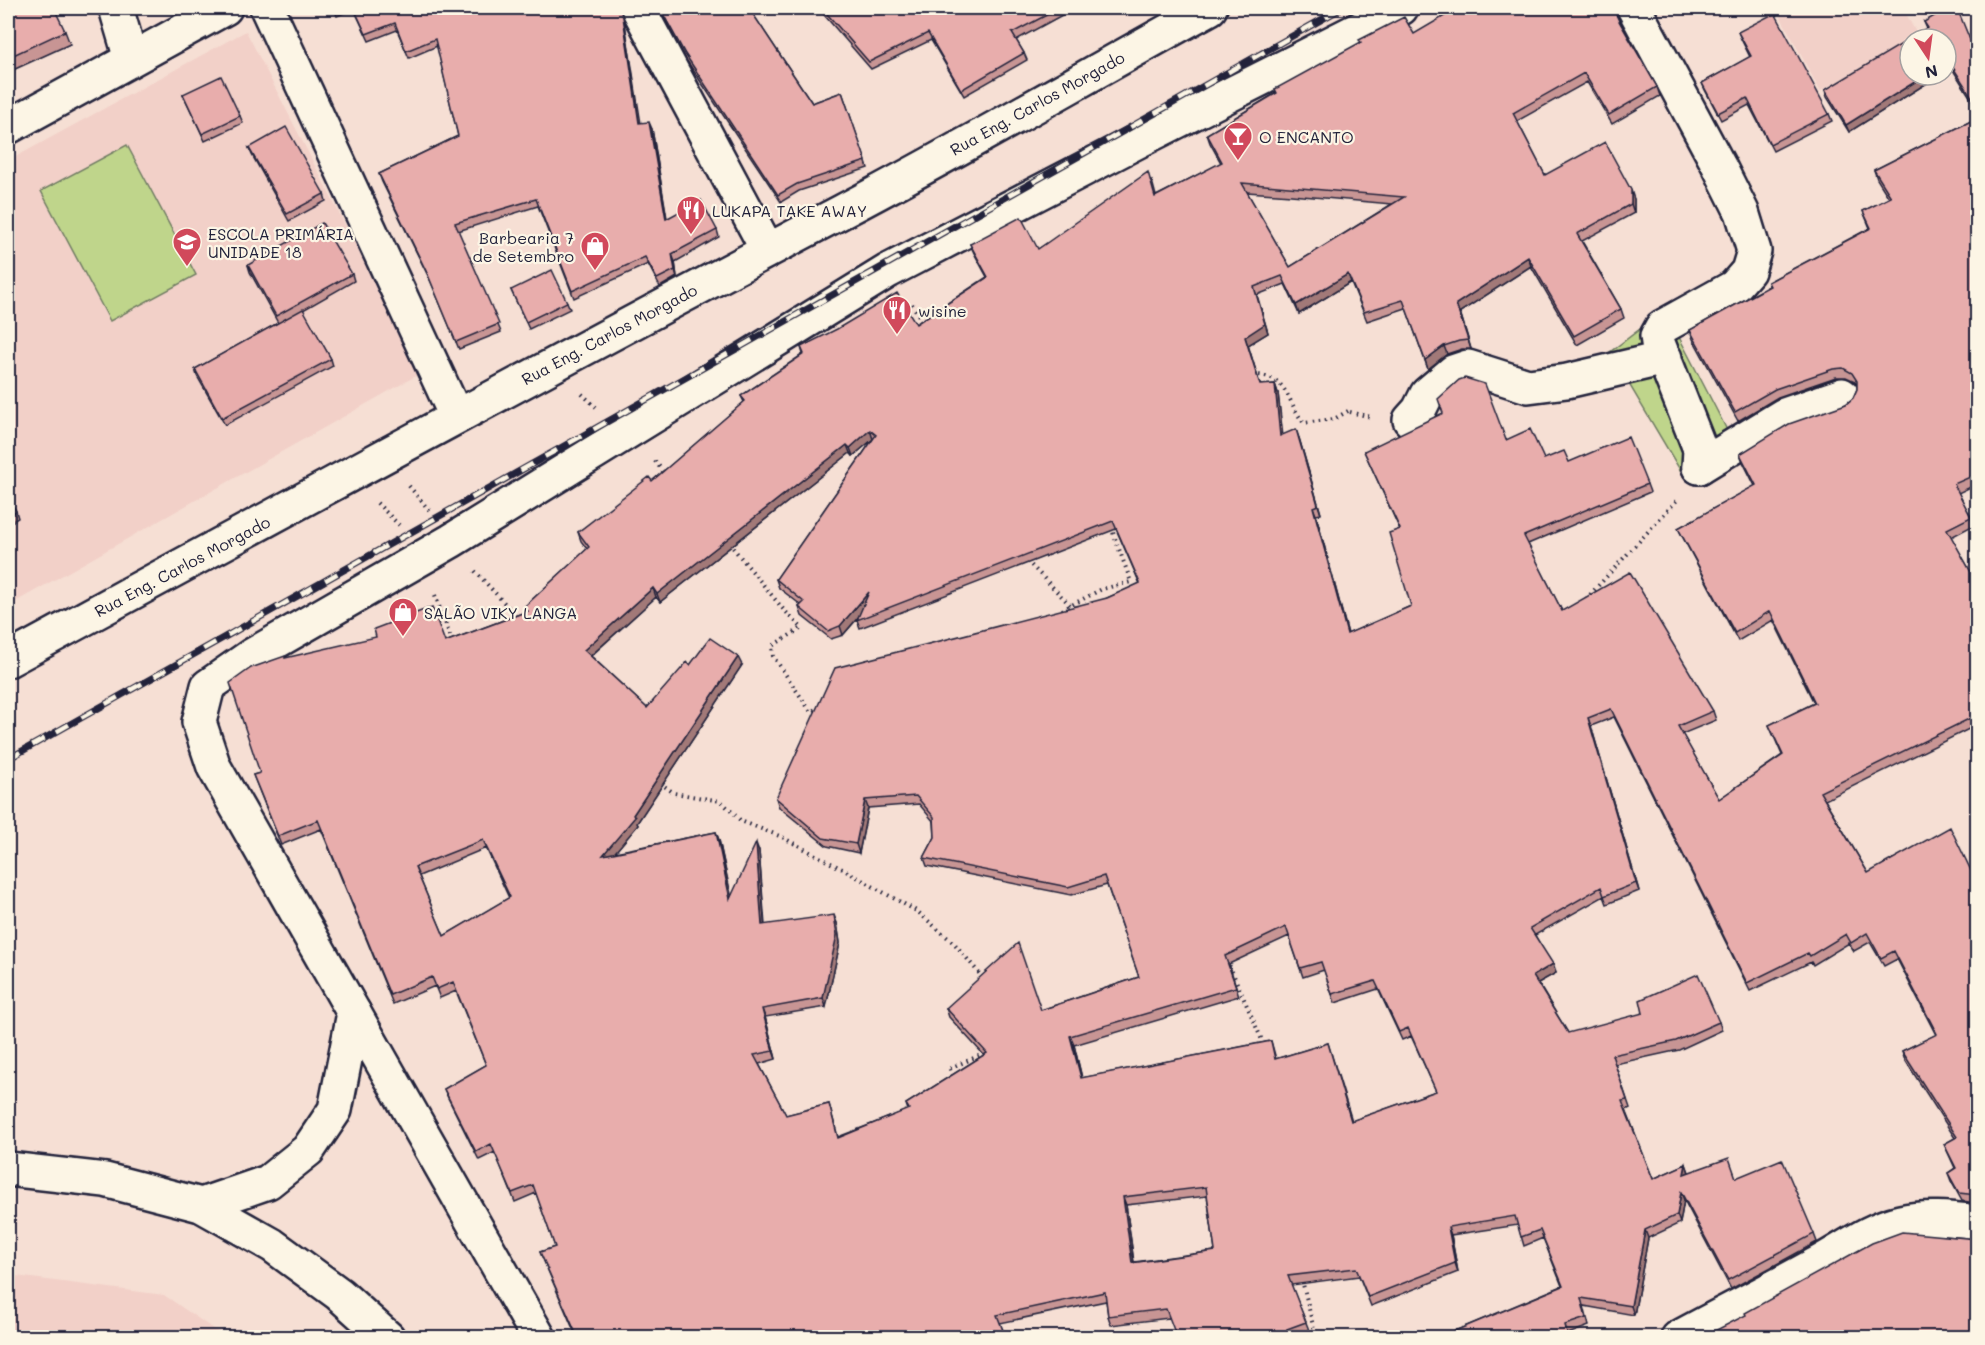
<svg xmlns="http://www.w3.org/2000/svg" width="1985" height="1345" viewBox="0 0 1985 1345" font-family="Mali,sans-serif">
<style>
.built{fill:#f2d0c8}
.green{fill:#bfd58b;stroke:#707c63;stroke-width:1.5}
.lines{fill:none;stroke-linecap:round;stroke-linejoin:round}
.street-casing{stroke:#22223b;stroke-width:38}
.secondary-casing{stroke:#22223b;stroke-width:38}
.path{stroke:#22223b;stroke-width:4;stroke-dasharray:1.5 4.5;stroke-linecap:butt}
.street{stroke:#fcf5e5;stroke-width:33}
.secondary{stroke:#fcf5e5;stroke-width:33}
.rail-casing{stroke:#22223b;stroke-width:7}
.rail{stroke:#fcf5e5;stroke-width:4.5;stroke-dasharray:14;stroke-linecap:butt}
.wall{fill:#c89594;stroke:#22223b;stroke-width:1.5;fill-rule:evenodd}
.shaded-wall{fill:#a27978;stroke:#22223b;stroke-width:1.5}
.building{fill:#e8adac;stroke:#22223b;stroke-width:1.5;fill-rule:evenodd}
.labels{text-anchor:middle;dominant-baseline:central;stroke-width:4.5;stroke-linejoin:round;paint-order:stroke}
.street-label{font-size:16px;fill:#22223b;stroke:#fcf5e5}
.poi-label{font-size:16px;fill:#22223b;stroke:#fcf5e5;text-anchor:start}
</style>
<rect width="100%" height="100%" fill="#f6dfd4"/>
<filter id="ink" filterUnits="userSpaceOnUse"><feTurbulence type="fractalNoise" baseFrequency=".0167" numOctaves="2"/><feDisplacementMap in="SourceGraphic" scale="12" xChannelSelector="R" yChannelSelector="G"/><feConvolveMatrix kernelMatrix="1 2 1 2 8 2 1 2 1" color-interpolation-filters="sRGB"/></filter>
<g filter="url(#ink)">
<g class="built">
<path d="M1776,8H1903L1919,38L1910,39V43L1820,91Z"/>
<path d="M246,31L421,373L8,606V161Z"/>
<path d="M8,1275L164,1295L225,1337H8Z"/>
</g>
<g class="green">
<path d="M127,145L196,275L110,321L41,191Z"/>
<path d="M1665,310L1729,434L1680,470L1610,352Z"/>
</g>
<g class="lines">
<g class="street-casing">
<g id="street">
<path d="M116,8L131,59"/>
<path d="M267,8L456,416"/>
<path d="M638,8L767,249"/>
<path d="M1634,8L1719,166L1742,212L1754,251L1748,271L1734,287L1662,327L1657,336L1658,343L1700,449L1699,467"/>
<path d="M8,127L225,8"/>
<path d="M1410,420L1419,410L1427,394L1453,372L1468,367L1528,386L1567,381L1665,358"/>
<path d="M1699,467L1784,415L1842,395"/>
<path d="M201,1205L268,1182L308,1150L335,1110L354,1013"/>
<path d="M539,1338L214,767L199,722L208,686L251,656L451,541L888,271L1138,141L1401,8"/>
<path d="M1678,1338C1724,1313 1770,1290 1815,1265C1843,1250 1869,1229 1900,1222C1926,1216 1951,1219 1978,1222"/>
</g>
</g>
<g class="secondary-casing">
<g id="secondary">
<path d="M8,660C286,509 563,358 843,211C967,146 1088,75 1210,8"/>
<path d="M8,1169L105,1180L201,1205L272,1245L339,1294L388,1338"/>
</g>
</g>
<g class="path">
<path d="M912,304L923,323"/>
<path d="M1253,375C1288,374 1286,401 1304,423L1334,419L1348,411"/>
<path d="M582,394L596,407"/>
<path d="M1350,412L1371,417"/>
<path d="M655,461L665,474"/>
<path d="M409,486L429,510"/>
<path d="M377,503L399,525"/>
<path d="M729,543L783,609L802,628L772,646L773,656L811,712L820,706"/>
<path d="M1027,561L1074,609"/>
<path d="M475,571L519,619"/>
<path d="M435,595L453,644"/>
<path d="M1586,599L1679,498"/>
<path d="M1062,610L1102,589L1131,582L1111,527"/>
<path d="M660,783L674,793L721,801L741,821L782,837L846,871L918,912L955,944L983,978"/>
<path d="M1227,960L1265,1047"/>
<path d="M950,1068L986,1053"/>
<path d="M950,1069L953,1080"/>
<path d="M1302,1280L1316,1338"/>
</g>
<use href="#street" class="street"/>
<use href="#secondary" class="secondary"/>
<g class="rail-casing">
<path id="rail" d="M8,759L1342,8"/>
</g>
<use href="#rail" class="rail"/>
</g>
<g class="wall">
<path d="M8,8L65,31L70,44L13,70L14,73L8,75Z"/>
<path d="M135,8H152L136,11Z"/>
<path d="M334,8H619L625,24L640,123L652,129L667,218L717,230L719,237L675,262L677,277L660,287L648,264L574,298L538,206L458,231L501,332L459,349L431,282L382,182L379,174L458,136L437,46L409,58L397,30L369,41L354,9L337,16Z"/>
<path d="M659,8H749L812,103L842,92L868,168L799,191L781,202L687,61Z"/>
<path d="M818,8H1075L1016,40L1024,53L1027,60L964,96L931,40L871,69Z"/>
<path d="M1619,21L1657,87L1660,96L1612,124L1587,82L1517,121L1545,175L1634,199V213L1582,241L1621,309L1624,318L1577,345L1531,266L1460,312L1471,349H1462L1447,354L1428,369L1406,308L1367,321L1351,282L1299,314L1285,284L1257,295L1268,333L1248,345L1260,385L1275,384L1278,393L1282,435L1299,438L1321,514L1316,515L1348,634L1411,606L1400,530L1364,451L1506,440L1544,459L1569,462L1647,484L1650,492L1528,544L1562,611L1713,711L1716,720L1682,734L1719,799L1782,755L1769,725L1814,703L1773,620L1738,641L1682,536L1678,528L1755,486L1743,462L1740,454L1846,404L1853,398L1857,389V385L1855,381L1846,377H1836L1778,397L1738,421L1693,339L1690,330L1769,286L1768,282L1870,228L1863,211L1889,198L1877,179L1874,170L1977,118V484L1958,493L1971,517L1974,525L1951,537L1977,583V725L1825,800L1868,873L1977,883V1203L1962,1201L1951,1181L1948,1173L1955,1168L1944,1144L1955,1138L1905,1060L1902,1051L1936,1035L1897,959L1884,966L1870,942L1854,951L1849,943L1813,965L1811,962L1750,991L1614,717L1591,726L1639,891L1607,904L1604,896L1535,935L1556,973L1538,983L1568,1033L1719,1022L1722,1030L1679,1050L1615,1064L1630,1108L1626,1110L1653,1179L1686,1164L1689,1172L1736,1178L1814,1234L1817,1242L1731,1289L1684,1200L1680,1223L1648,1238L1634,1315L1584,1306L1589,1326L1568,1334L1438,1338L1562,1286L1543,1238L1524,1246L1518,1225L1451,1235L1458,1272L1371,1306L1359,1276L1291,1285L1309,1330L1291,1337L1169,1318L1111,1325L1108,1316L1106,1301L1000,1323L1006,1338H577L540,1252L555,1247L536,1193L515,1202L495,1152L479,1160L448,1098L444,1089L486,1065L456,991L440,998L435,986L393,1004L321,829L281,845L253,775L260,773L285,658L445,642L525,612L524,607L587,549L581,541L578,532L652,481L744,402L741,396L803,354L801,347L916,324L987,277L974,253L970,244L1038,249L1152,181L1156,196L1221,163L1210,143L1207,134L1276,93L1275,89L1414,34ZM1247,192L1291,195L1392,204L1290,267ZM873,439L776,579L779,588L801,605L799,607L802,616L831,639L843,635L858,618L857,620L860,628L1116,529L1140,584L1107,598L776,798L779,807L827,846L859,853L868,808L919,804L934,822L935,837L924,858L927,866L1071,895L1107,885L1139,977L1041,1010L946,1008L949,1017L984,1055L906,1104L908,1110L838,1137L829,1104L786,1115L759,1064L776,1059L765,1017L826,1007L840,943L837,923L765,925L759,851L731,897L719,840L716,832L615,852L638,825L637,823L742,665H690L647,708L591,656L656,597L660,602L850,453L853,456ZM486,848L509,898L444,936L419,876ZM1289,936L1303,977L1324,970L1335,1003L1378,989L1402,1040L1411,1036L1436,1091L1352,1121L1328,1043L1276,1059L1271,1041L1082,1078L1074,1045L1239,996L1229,964ZM1207,1196L1215,1251L1134,1262L1126,1205Z"/>
<path d="M1924,22L1977,57V108L1927,29Z"/>
<path d="M1738,32L1829,114L1832,121L1773,151L1749,105L1721,120L1705,90L1702,83L1750,57L1741,39Z"/>
<path d="M1910,75H1940L1849,132L1827,97L1825,90Z"/>
<path d="M183,94L240,116L243,123L205,141Z"/>
<path d="M249,148L324,194L326,201L289,221L252,155Z"/>
<path d="M248,265L352,274L354,281L303,310L331,359L333,366L225,425L197,376L195,369L278,323L250,272Z"/>
<path d="M511,290L567,302L570,309L529,329Z"/>
<path d="M8,497L16,511L18,518L8,524Z"/>
</g>
<g class="shaded-wall">
<path d="M623,17L625,24L642,130L639,123Z"/>
<path d="M1949,61L1951,68L1946,71V63Z"/>
<path d="M1926,75H1940L1849,132L1846,125Z"/>
<path d="M649,122L652,129L668,226L666,219Z"/>
<path d="M1631,190L1634,199V213L1631,204Z"/>
<path d="M672,254L675,262L677,277L675,270Z"/>
<path d="M1528,257L1531,266L1460,312L1471,349L1456,304Z"/>
<path d="M1348,274L1351,282L1299,314L1296,305Z"/>
<path d="M1254,287L1268,333L1248,345L1263,394L1245,337Z"/>
<path d="M1444,346L1447,354L1428,369L1425,360Z"/>
<path d="M1275,384L1278,393L1284,445L1280,436Z"/>
<path d="M1296,429L1299,438L1321,514L1318,505Z"/>
<path d="M870,430L873,439L853,456L850,448Z"/>
<path d="M847,445L850,453L660,602L657,594Z"/>
<path d="M1313,507L1316,515L1350,642L1347,634Z"/>
<path d="M653,588L656,597L587,659L584,650Z"/>
<path d="M869,592L872,601L843,635L840,626Z"/>
<path d="M738,657L742,665L637,823L638,825L606,863L603,855L633,815Z"/>
<path d="M1588,718L1591,726L1639,891L1636,883Z"/>
<path d="M865,800L868,808L859,853L856,844Z"/>
<path d="M716,832L719,840L734,908L730,899Z"/>
<path d="M756,843L759,851L765,933L762,925Z"/>
<path d="M834,915L837,923L840,943L826,1007L823,998Z"/>
<path d="M1553,964L1556,973L1536,984L1533,976Z"/>
<path d="M762,1009L765,1017L776,1059L773,1051Z"/>
<path d="M1070,1036L1074,1045L1084,1087L1081,1078Z"/>
<path d="M1686,1164L1689,1173L1684,1174Z"/>
<path d="M1681,1192L1684,1200L1680,1223L1677,1215Z"/>
<path d="M1123,1197L1126,1205L1135,1271L1132,1263Z"/>
<path d="M1448,1227L1451,1235L1458,1272L1455,1263Z"/>
<path d="M1645,1230L1648,1238L1634,1315L1631,1306Z"/>
</g>
<g class="building">
<path d="M8,8H54L65,31L9,57V59L8,60Z"/>
<path d="M354,8H619L623,17L639,123L649,122L666,219L701,200L717,230L672,254L675,270L657,279L645,257L572,291L536,199L455,223L499,324L456,342L428,275L379,174L458,136L435,39L406,51L395,23L366,34Z"/>
<path d="M660,8H749L812,103L842,92L866,161L797,184L778,195L685,54Z"/>
<path d="M822,8H1060L1012,33L1024,53L961,90L928,33L869,62Z"/>
<path d="M1458,8H1613L1619,21L1657,87L1609,115L1584,73L1513,113L1545,175L1605,142L1631,190V204L1577,234L1621,309L1574,336L1528,257L1456,304L1468,340L1459,341L1444,346L1425,360L1403,300L1364,312L1348,274L1296,305L1282,276L1254,287L1265,324L1245,337L1260,385L1275,384L1280,436L1296,429L1318,505L1313,507L1347,634L1411,606L1389,533L1400,529L1364,451L1443,413L1438,399L1459,380L1465,378L1485,384L1506,440L1530,429L1544,459L1564,451L1569,462L1628,437L1647,484L1524,536L1562,611L1630,572L1713,711L1678,726L1719,799L1783,755L1769,725L1815,703L1770,611L1735,633L1678,528L1756,485L1740,454L1789,424L1846,404L1853,398L1857,389V381L1852,373L1843,368L1833,369L1775,389L1735,412L1690,330L1770,286L1768,282L1871,228L1863,211L1891,197L1874,170L1977,118V474L1954,484L1971,517L1947,529L1977,583V715L1820,792L1868,873L1950,827L1977,883V1195L1959,1193L1948,1173L1956,1168L1944,1144L1957,1137L1902,1051L1937,1034L1894,951L1881,958L1867,933L1851,943L1846,934L1810,956L1808,953L1747,983L1611,709L1588,718L1636,883L1604,896L1601,887L1530,928L1553,964L1533,976L1568,1033L1643,1013L1640,1000L1698,974L1719,1022L1676,1041L1612,1055L1627,1100L1622,1101L1653,1179L1686,1164L1684,1174L1729,1158L1736,1178L1782,1159L1814,1234L1728,1280L1681,1192L1677,1215L1645,1230L1631,1306L1581,1298L1586,1318L1565,1325L1568,1338H1438L1563,1286L1540,1230L1521,1237L1515,1216L1448,1227L1455,1263L1368,1297L1356,1268L1288,1276L1306,1322L1287,1329L1291,1338H1177L1166,1309L1108,1316L1105,1292L997,1315L1006,1338H824L822,1335L818,1338H578L540,1252L555,1247L533,1185L512,1193L491,1144L476,1152L444,1089L486,1065L453,982L437,989L432,977L390,995L318,820L278,836L253,775L260,773L230,683L251,668L285,656V658L376,637L374,629L432,607L445,642L528,611L524,607L589,547L578,532L649,477L652,481L745,401L741,396L804,354L801,347L837,329L897,293L916,324L988,277L970,244L1021,217L1038,249L1148,172L1155,197L1222,162L1207,134L1277,93L1275,89L1361,42L1359,40L1404,17L1414,34ZM1242,183L1404,197L1290,267ZM870,430L876,435L776,579L804,602L799,607L828,631L840,626L869,592L857,620L1113,521L1140,583L1107,598L835,668L776,798L823,838L856,844L865,800L916,796L934,817L935,837L924,858L1068,887L1104,876L1139,977L1041,1010L1018,943L946,1008L987,1053L906,1104L909,1109L838,1138L829,1104L786,1115L754,1055L773,1051L762,1009L823,998L837,935L834,915L762,925L756,843L730,899L716,832L603,855L635,817L633,815L738,657L710,638L690,665L687,662L647,708L584,650L653,588L657,594L847,445L850,448ZM483,840L510,897L444,936L415,867ZM1286,927L1300,968L1321,962L1332,994L1375,981L1399,1032L1408,1028L1436,1091L1351,1121L1328,1043L1275,1059L1271,1041L1081,1078L1070,1036L1236,987L1225,956ZM1206,1187L1215,1251L1132,1263L1123,1197Z"/>
<path d="M1948,8H1957L1977,57V105L1949,61L1946,63V39H1910L1928,28L1924,22Z"/>
<path d="M1775,13L1829,114L1770,144L1747,98L1718,113L1702,83L1751,56L1738,32Z"/>
<path d="M1910,39V75H1926L1846,125L1825,90Z"/>
<path d="M221,76L240,116L202,134L183,94Z"/>
<path d="M286,127L324,194L287,214L249,148Z"/>
<path d="M322,223L352,274L276,316L248,265Z"/>
<path d="M552,270L567,302L526,322L511,290Z"/>
<path d="M303,309L331,359L222,418L195,369Z"/>
<path d="M8,497L16,511L8,516Z"/>
<path d="M1902,1232L1977,1239V1338H1701L1746,1315L1745,1313L1872,1243Z"/>
</g>
</g>
<defs>
<g id="bar-pin" transform="scale(1.5)"><path d="M0 17L-7.5 6A9.5 9.5 0 1 1 7.5 6Z" fill="#d1495b" stroke="#fcf5e5"/><path d="M-6-5H6L.8 .8V4.5H3.5V6h-7V4.5H-.8V.8Z" fill="#fff"/></g>
<g id="restaurant-pin" transform="scale(1.5)"><path d="M0 17L-7.5 6A9.5 9.5 0 1 1 7.5 6Z" fill="#d1495b" stroke="#fcf5e5"/><path d="M-5-6h1v4h1v-4h1v4h1v-4h1v5L-1.5 .5V6h-2V.5L-5-1ZM5-6V6H3V1.5H1.5Q1.5-4 5-6Z" fill="#fff"/></g>
<g id="school-pin" transform="scale(1.5)"><path d="M0 17L-7.5 6A9.5 9.5 0 1 1 7.5 6Z" fill="#d1495b" stroke="#fcf5e5"/><path d="M0-5L7-2L0 1L-7-2ZM-4 1L0 2.5L4 1V4Q0 6-4 4Z" fill="#fff"/></g>
<g id="shop-pin" transform="scale(1.5)"><path d="M0 17L-7.5 6A9.5 9.5 0 1 1 7.5 6Z" fill="#d1495b" stroke="#fcf5e5"/><path d="M-5-2.5h2.3a2.7 3.5 0 0 1 5.4 0H5L5.5 6h-11ZM-1.5-2.5h3a1.5 2.3 0 0 0-3 0Z" fill="#fff"/></g>
</defs>
<g fill-rule="evenodd">
<use href="#bar-pin" x="1238" y="136"/>
<use href="#restaurant-pin" x="691" y="210"/>
<use href="#school-pin" x="187" y="242"/>
<use href="#shop-pin" x="595" y="246"/>
<use href="#restaurant-pin" x="897" y="310"/>
<use href="#shop-pin" x="403" y="612"/>
</g>
<g class="labels">
<g class="street-label">
<text transform="translate(1037 103) rotate(-29)">Rua Eng. Carlos Morgado</text>
<text transform="translate(609 334) rotate(-28)">Rua Eng. Carlos Morgado</text>
<text transform="translate(182 566) rotate(-28)">Rua Eng. Carlos Morgado</text>
</g>
<g class="poi-label">
<text x="1259" y="136">O ENCANTO</text>
<text x="712" y="210">LUKAPA TAKE AWAY</text>
<text x="208" y="233">ESCOLA PRIMÁRIA<tspan x="208" dy="18">UNIDADE 18</tspan></text>
<text x="574" y="237" text-anchor="end">Barbearia 7<tspan x="574" dy="18">de Setembro</tspan></text>
<text x="918" y="310">wisine</text>
<text x="424" y="612">SALÃO VIKY LANGA</text>
</g>
</g>
<rect width="1985" height="1345" fill="none" stroke="#fcf5e5" stroke-width="30"/>
<rect x="15" y="15" width="1955" height="1315" fill="none" stroke="#22223b" stroke-width="2" filter="url(#ink)"/>
<g transform="translate(1928 57) rotate(167)"><circle r="28" fill="#fcf5e5" stroke="#a5a1a1" stroke-width="1.5"/>
<path d="M0-4.5L10 22L0 15L-10 22Z" fill="#d1495b"/>
<text y="-9" font-size="16" font-weight="bold" text-anchor="middle" fill="#22223b">N</text>
</g>
</svg>
